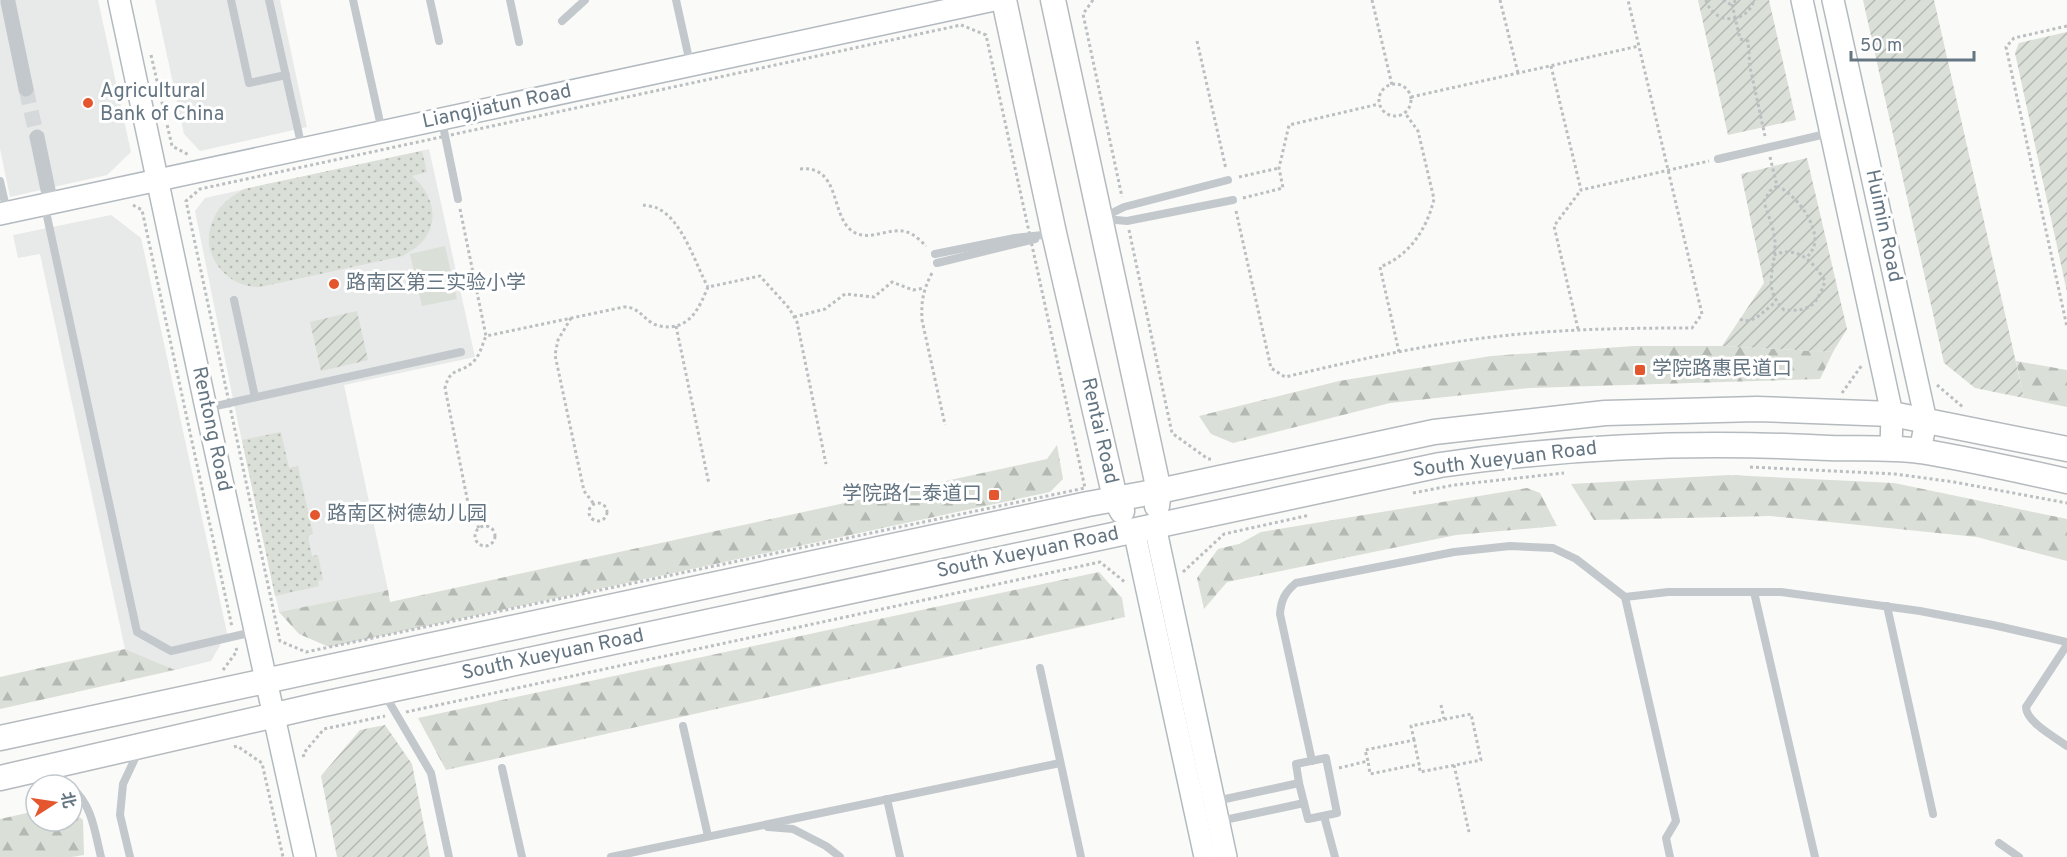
<svg xmlns="http://www.w3.org/2000/svg" width="2067" height="857" viewBox="0 0 2067 857" font-family="Overpass,'Noto Sans SC',sans-serif">
<style>
.built{fill:#e8e9e9}
.grass{fill:#dadfd7}
.forest{fill:url(#forest-firs)}
.park{fill:url(#park-dots)}
.garden{fill:url(#garden-furrows)}
.lines{fill:none;stroke-linecap:round;stroke-linejoin:round}
.street-tunnel{stroke:#d5d9db;stroke-width:15;stroke-dasharray:15 8;stroke-linecap:butt}
.secondary-casing{stroke:#b3babf;stroke-width:24}
.primary-casing{stroke:#b5babe;stroke-width:27}
.path{stroke:#bbbfc2;stroke-width:3;stroke-dasharray:3 3;stroke-linecap:butt}
.lane{stroke:#c3c8cc;stroke-width:8}
.street{stroke:#c3c8cc;stroke-width:15}
.secondary{stroke:#fff;stroke-width:21}
.primary{stroke:#fff;stroke-width:24}
.poi-dot{fill:#e4572e;stroke:#fff;stroke-width:2}
.labels{text-anchor:middle;dominant-baseline:central;stroke-width:6;stroke-linejoin:round;paint-order:stroke}
.poi-label{font-size:20px;fill:#657683;stroke:#fff;text-anchor:start}
.street-label{font-size:20px;fill:#657683;stroke:#fff}
</style>
<defs>
<pattern id="forest-firs" width="22" height="20" patternUnits="userSpaceOnUse" patternTransform="scale(1.5)"><rect width="22" height="20" fill="#dadfd7"/><path d="M5 1l3.5 6h-7zM16 11l3.5 6h-7z" fill="#b4b9b4"/></pattern>
<pattern id="park-dots" width="8" height="8" patternUnits="userSpaceOnUse" patternTransform="scale(1.5)"><rect width="8" height="8" fill="#dadfd7"/><path d="M2 2h.1M6 6h.1" fill="none" stroke="#b4b9b4" stroke-width="1.8" stroke-linecap="round"/></pattern>
<pattern id="garden-furrows" width="10" height="10" patternUnits="userSpaceOnUse" patternTransform="scale(1.5)"><rect width="10" height="10" fill="#dadfd7"/><path d="M-1 1l2-2M0 10L10 0M9 11l2-2" fill="none" stroke="#b4b9b4"/></pattern>
</defs>
<rect width="100%" height="100%" fill="#fafaf8"/>
<g class="built">
<path d="M0,0H98L131,152L107,175L10,197L0,149Z"/>
<path d="M155,0H280L307,127L200,151L184,134Z"/>
<path d="M429,149L475,357L344,385L388,590L279,612L235,409L195,211L205,198Z"/>
<path d="M111,215L141,238L227,633L211,661L175,670L125,649L40,254L18,258L13,235Z"/>
</g>
<path class="grass" d="M445,246L457,299L422,306L410,254Z"/>
<g class="forest">
<path d="M1634,346H1722L1833,352L1820,379L1529,388L1390,403L1233,443L1211,434L1199,416L1339,381L1491,356Z"/>
<path d="M2016,361L2067,370V407L2024,398Z"/>
<path d="M1057,445L1063,479L1050,492L329,647L299,634L279,612L388,590L390,602L1047,459Z"/>
<path d="M1729,475L1894,483L2067,519V561L1977,537L1770,516L1594,520L1571,484Z"/>
<path d="M1527,488L1540,493L1557,526L1456,535L1227,582L1204,609L1197,578L1218,549L1239,544L1261,532Z"/>
<path d="M1099,572L1122,598L1125,617L446,770L418,718Z"/>
<path d="M125,649L175,670L0,709V677Z"/>
<path d="M36,811V821H72V811L83,820L84,855L72,857H0V819Z"/>
</g>
<g class="park">
<path d="M422,151L427,172L412,176C433,193 442,224 419,245C415,249 408,252 403,256L260,287C225,288 197,251 214,218C220,204 231,197 244,189Z"/>
<path d="M281,432L289,468L298,466L313,534L308,536L312,556L318,555L323,580L318,581L319,586L275,596L242,440Z"/>
</g>
<g class="garden">
<path d="M1698,0H1769L1796,120L1728,135Z"/>
<path d="M1863,0H1934L2024,398L1975,388L1944,363Z"/>
<path d="M2067,32V292L2015,53L2019,43Z"/>
<path d="M1807,158L1847,329L1833,352L1722,346L1764,283L1741,174Z"/>
<path d="M357,311L368,360L321,371L310,322Z"/>
<path d="M385,725L412,764L430,857H337L321,776L360,730Z"/>
</g>
<g class="lines">
<path class="street-tunnel" d="M26,89L37,137"/>
<g class="secondary-casing">
<g id="secondary">
<path d="M119,0L206,408L305,857"/>
<path d="M1802,0L1892,414L1891,448"/>
<path d="M1833,0L1926,421L1920,451"/>
<path d="M0,214L994,0"/>
<path d="M1155,526L1226,857"/>
<path d="M1134,530L1205,857"/>
</g>
</g>
<g class="primary-casing">
<g id="primary">
<path d="M1004,0L1054,233L1115,498L1122,511"/>
<path d="M1053,0L1159,491L1157,506"/>
<path d="M0,738L1088,504L1159,491L1434,432L1605,413L1757,409L1892,414L2067,449"/>
<path d="M0,778L319,705L1440,465C1569,446 1699,441 1829,448C1860,449 1890,447 1920,451C1969,459 2018,470 2067,481"/>
</g>
</g>
<g class="path">
<path d="M1093,0L1083,14L1122,197"/>
<path d="M1372,0L1392,85"/>
<path d="M1500,0L1518,73"/>
<path d="M1706,0C1713,25 1747,25 1754,0"/>
<path d="M1723,0L1730,4L1738,0"/>
<path d="M1732,4L1740,39L1748,41L1750,67L1765,136"/>
<path d="M961,25L986,35L1085,488L306,652L280,641L186,201L200,189Z"/>
<path d="M2067,26L2014,38L2006,47L2067,327"/>
<path d="M1197,41L1226,169"/>
<path d="M151,55L172,146L189,155"/>
<path d="M1551,66L1581,190L1709,161"/>
<circle cx="1395" cy="100" r="16"/>
<path d="M1411,97L1639,46"/>
<path d="M1770,157L1777,186L1770,191L1764,201C1768,217 1776,231 1775,247C1774,272 1763,289 1784,310C1810,312 1817,305 1825,281C1813,261 1797,245 1774,255"/>
<path d="M800,169C841,165 830,215 852,231C869,243 890,226 907,232C914,234 921,241 926,246"/>
<path d="M1239,177L1279,168"/>
<path d="M1777,186C1795,194 1816,221 1815,242C1814,249 1810,253 1806,259"/>
<path d="M1243,198L1283,188L1279,168L1289,125L1379,104"/>
<path d="M133,205L142,210L232,627"/>
<path d="M643,205C647,206 653,206 657,208C683,220 695,264 708,287"/>
<path d="M460,209L486,336L624,307C638,307 641,316 652,323C657,326 664,327 670,327C693,325 700,305 708,287L760,276L789,308L797,322L826,464"/>
<path d="M1236,211L1271,368L1285,377C1353,361 1422,345 1492,337C1558,329 1625,328 1692,328L1702,314L1628,0"/>
<path d="M1129,230L1172,433L1208,459H1211"/>
<path d="M932,273C923,290 921,302 922,320L945,425"/>
<path d="M794,317L825,309L845,294L874,297L892,282L913,290L924,288"/>
<path d="M571,318L558,340L555,355L584,491L594,504"/>
<path d="M1740,319C1753,326 1765,309 1776,302"/>
<path d="M676,326L709,484"/>
<path d="M1578,329L1554,226L1581,190"/>
<path d="M1399,352L1380,267C1409,256 1427,229 1434,199L1418,131L1405,113"/>
<path d="M1937,385L1964,408"/>
<path d="M1842,393L1862,365"/>
<path d="M1750,467L1895,474L1954,482L2067,503"/>
<path d="M1413,493L1454,485L1564,473"/>
<circle cx="598" cy="512" r="9"/>
<circle cx="485" cy="536" r="10"/>
<path d="M479,528L470,513L445,388C450,367 459,374 472,363C480,356 482,345 486,336"/>
<path d="M1183,572L1224,534L1310,515"/>
<path d="M223,670L237,651L236,648"/>
<path d="M1441,705L1444,719"/>
<path d="M406,712L1100,562L1126,583"/>
<path d="M1414,740L1411,726L1471,714L1481,760L1420,772L1419,764"/>
<path d="M234,747L237,746L262,763L283,857"/>
<path d="M304,757L303,754L324,729L385,716"/>
<path d="M1454,765L1469,832"/>
<path d="M1339,768L1368,761L1365,750L1414,740L1419,764L1370,774L1368,761"/>
</g>
<g class="lane">
<path d="M231,0L249,83L286,75"/>
<path d="M269,0L302,148"/>
<path d="M353,0L382,131"/>
<path d="M430,0L439,41"/>
<path d="M510,0L519,42"/>
<path d="M676,0L690,63"/>
<path d="M562,21L585,0"/>
<path d="M442,121L458,199"/>
<path d="M1718,159L1830,133"/>
<path d="M0,181L7,212"/>
<path d="M45,207L137,632L171,651L253,632"/>
<path d="M1104,217L1124,207L1228,180"/>
<path d="M1105,219L1127,221L1233,200"/>
<path d="M935,254L1015,238L1052,234"/>
<path d="M937,263L1035,239"/>
<path d="M234,300L255,397"/>
<path d="M207,408L461,352"/>
<path d="M1754,592L1815,857"/>
<path d="M1625,597L1668,592H1781L1920,611L1993,625L2067,642"/>
<path d="M1887,606L1933,814"/>
<path d="M2067,645L2026,707C2026,722 2056,738 2067,746"/>
<path d="M1040,668L1081,857"/>
<path d="M385,695L431,773L449,857"/>
<path d="M683,726L708,836"/>
<path d="M1312,761L1280,614C1281,600 1285,592 1296,583L1454,552L1510,546L1553,548L1576,559L1625,597L1676,821L1666,838L1670,857"/>
<path d="M502,768L522,857"/>
<path d="M53,772L69,785"/>
<path d="M1299,783L1304,803"/>
<path d="M72,788C92,804 95,833 101,857"/>
<path d="M887,799L900,857"/>
<path d="M1216,801L1299,783L1296,764L1326,758L1337,813L1308,819L1304,803L1220,821"/>
<path d="M1324,816L1335,857"/>
<path d="M768,827L793,829L826,846L840,857"/>
<path d="M1999,843L2019,857"/>
<path d="M130,857L120,815L123,784L138,752"/>
<path d="M611,857L1060,763"/>
</g>
<g class="street">
<path d="M8,2L26,89"/>
<path d="M37,137L51,204"/>
</g>
<use href="#secondary" class="secondary"/>
<use href="#primary" class="primary"/>
</g>
<g class="poi-dot">
<circle cx="88" cy="103" r="6"/>
<circle cx="334" cy="284" r="6"/>
<rect x="1634" y="364" width="12" height="12" rx="3"/>
<rect x="988" y="489" width="12" height="12" rx="3"/>
<circle cx="315" cy="515" r="6"/>
</g>
<g class="labels">
<g class="poi-label">
<text x="100" y="92">Agricultural<tspan x="100" dy="23">Bank of China</tspan></text>
<text x="346" y="284">路南区第三实验小学</text>
<text x="1652" y="370">学院路惠民道口</text>
<text x="982" y="495" text-anchor="end">学院路仁泰道口</text>
<text x="327" y="515">路南区树德幼儿园</text>
</g>
<g class="street-label">
<text transform="translate(497 107) rotate(-12)">Liangjiatun Road</text>
<text transform="translate(1883 226) rotate(78)">Huimin Road</text>
<text transform="translate(211 429) rotate(78)">Rentong Road</text>
<text transform="translate(1099 431) rotate(77)">Rentai Road</text>
<text transform="translate(1505 460) rotate(-7)">South Xueyuan Road</text>
<text transform="translate(1028 553) rotate(-12)">South Xueyuan Road</text>
<text transform="translate(553 655) rotate(-12)">South Xueyuan Road</text>
</g>
</g>
<g transform="translate(54 803) rotate(78)"><circle r="28" fill="#ffffff" stroke="#c1c8cd" stroke-width="1.5"/>
<path d="M0-4.5L10 22L0 15L-10 22Z" fill="#e4572e"/>
<text y="-9" font-size="16" font-weight="bold" text-anchor="middle" fill="#657683">北</text>
</g>
<path d="M1851 51v9h123v-9" fill="none" stroke="#657683" stroke-width="3"/>
<text x="1860" y="51" font-size="18" fill="#657683" stroke="#ffffff" stroke-width="4.5" paint-order="stroke">50 m</text>
</svg>
